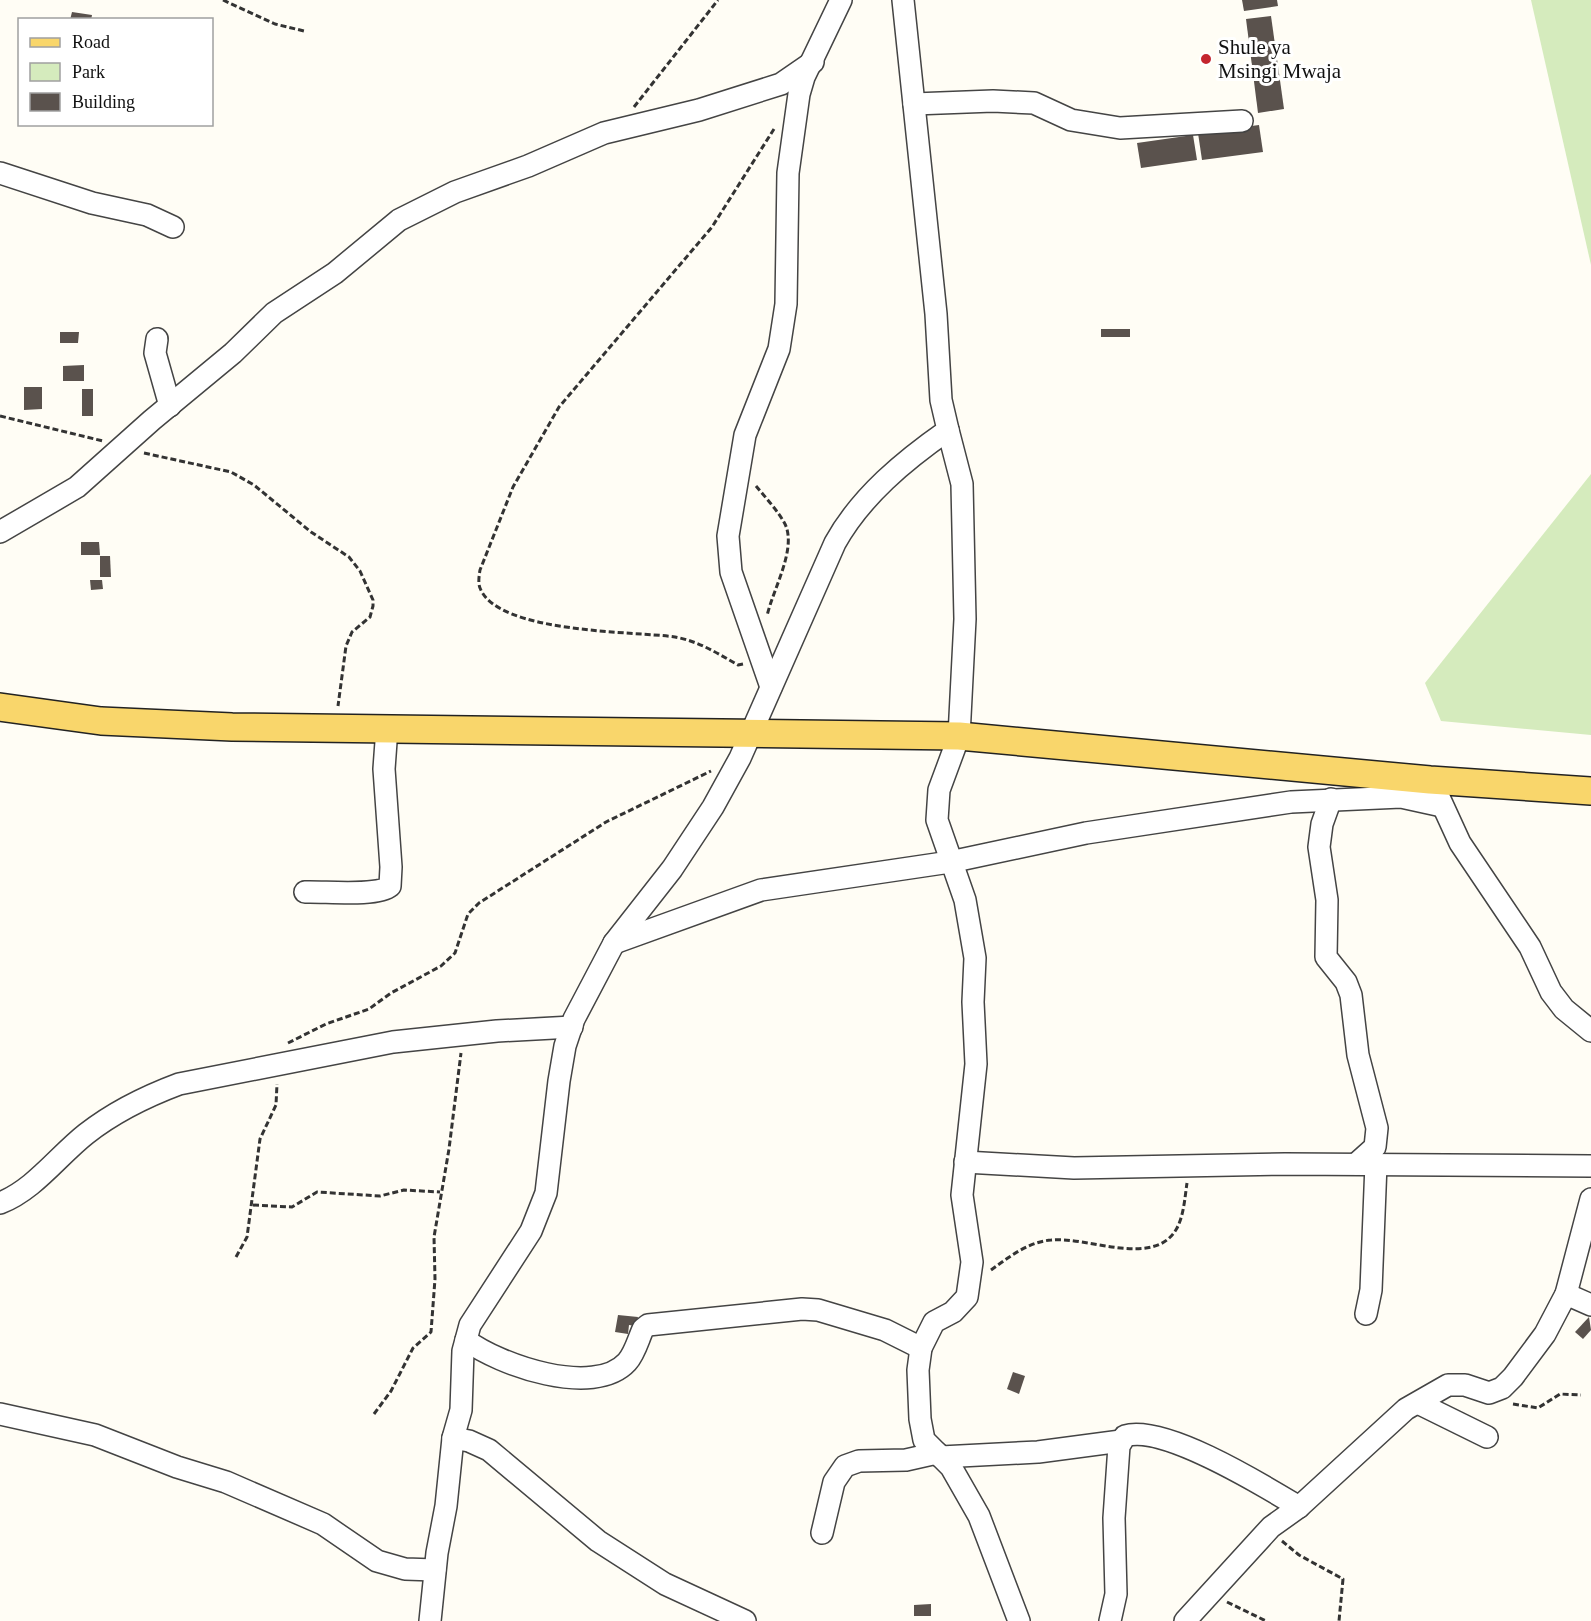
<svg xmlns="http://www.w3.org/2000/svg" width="1591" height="1621" viewBox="0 0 1591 1621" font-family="'Times New Roman',serif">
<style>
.green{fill:#d5ebbd}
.building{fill:#5a524d}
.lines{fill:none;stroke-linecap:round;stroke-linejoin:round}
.minor-casing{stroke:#444;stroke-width:24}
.major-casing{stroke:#222;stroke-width:30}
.path{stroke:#333;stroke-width:3;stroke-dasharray:6 3;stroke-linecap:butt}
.minor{stroke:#fff;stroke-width:21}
.major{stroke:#f9d66b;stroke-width:27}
.poi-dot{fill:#c4262e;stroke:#fff;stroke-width:2}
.labels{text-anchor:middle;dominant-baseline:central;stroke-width:6;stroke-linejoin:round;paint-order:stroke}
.poi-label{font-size:21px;fill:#111;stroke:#fff;text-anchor:start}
</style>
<rect width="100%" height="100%" fill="#fffdf5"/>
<g class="green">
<path d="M1531,0H1591V265Z"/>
<path d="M1591,474V735L1441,721L1425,683Z"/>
</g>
<g class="building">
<path d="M1242,0H1277L1278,6L1244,11Z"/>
<path d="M72,12L92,15L91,20H70Z"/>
<path d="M1271,16L1284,109L1258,113L1246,19Z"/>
<path d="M1259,125L1263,152L1202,160L1198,133Z"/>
<path d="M1193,135L1197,160L1141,168L1137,143Z"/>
<rect x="1101" y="329" width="29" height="8"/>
<path d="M60,332H79L78,343H60Z"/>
<path d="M84,365V381H63V366Z"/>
<path d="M24,387H42V409L24,410Z"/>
<rect x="82" y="389" width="11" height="27"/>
<path d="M81,542H99L100,555H81Z"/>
<path d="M100,556H110L111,577H100Z"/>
<path d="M90,580H102L103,589L91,590Z"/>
<path d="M618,1315L638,1317L636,1326L629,1325L628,1334L615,1332Z"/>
<path d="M1589,1317L1591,1330L1583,1339L1575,1332Z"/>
<path d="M1013,1372L1025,1376L1019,1394L1007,1389Z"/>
<path d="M931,1604V1616H914V1605Z"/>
</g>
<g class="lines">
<g class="minor-casing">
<g id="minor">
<path d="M914,104L993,101L1034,103L1071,120L1120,128L1242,121"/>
<path d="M0,173L92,203L147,215L173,227"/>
<path d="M157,339L155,353L170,406"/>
<path d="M948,430L962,484L965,619L959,736L939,790L937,820L965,900L975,958L973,1002L976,1064L962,1195L972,1262L967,1297L953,1312L934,1322L921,1348L918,1370L920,1419L924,1440L951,1467L979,1516L1019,1621"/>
<path d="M0,532L77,487L152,420L233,353L274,313L335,273L399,220L455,192L528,166L604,133L699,110L781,84L813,62"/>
<path d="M771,687L731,572L728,536L745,435L779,349L786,304L788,173L799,94L804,77L841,0"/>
<path d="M1438,795L1460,843L1530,947L1551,992L1564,1009L1591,1031"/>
<path d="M1331,799L1322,824L1319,847L1327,900L1326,957L1346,982L1351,995L1358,1055L1377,1128L1375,1147L1356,1164"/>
<path d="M305,892C323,891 377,897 390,886L391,867L384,769L387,728"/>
<path d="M614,943L761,890L950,862L1086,833L1291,802L1401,797L1442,806"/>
<path d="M965,1162L1074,1168L1285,1164L1591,1166"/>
<path d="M0,1203C34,1190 58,1156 86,1134C114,1112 147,1096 179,1084L393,1042L497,1031L572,1027"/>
<path d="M1566,1294L1591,1305"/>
<path d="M1366,1314L1371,1290L1376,1164"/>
<path d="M466,1340C499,1365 594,1398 627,1362C635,1353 638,1340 643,1329L648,1325L802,1309L818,1310L885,1330L921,1348"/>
<path d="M1418,1403L1487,1437"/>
<path d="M0,1414L95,1435L177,1467L226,1482L323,1524L377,1561L405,1569L435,1570"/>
<path d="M453,1438L469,1441L489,1450L598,1541L665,1584L745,1621"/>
<path d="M941,1457L1038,1452L1121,1441"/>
<path d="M822,1533L834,1482L845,1466L859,1461L906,1460L937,1453"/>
<path d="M430,1621L437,1553L446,1506L453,1438L461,1410L463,1351L470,1325L531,1231L546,1193L559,1081L565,1046L574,1019L614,943L672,869L713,807L740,758L835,543C861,496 905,460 948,430L941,400L936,314L903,0"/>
<path d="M1110,1621L1116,1594L1114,1518L1119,1446L1125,1436C1164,1424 1264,1486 1299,1507"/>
<path d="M1185,1621L1271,1527L1299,1507L1406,1409L1448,1385H1465L1489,1393L1502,1388L1513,1377L1545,1334L1566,1294L1591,1199"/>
</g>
</g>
<g class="major-casing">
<path id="major" d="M0,707L101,721L232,727L959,736L1430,780L1591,791"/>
</g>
<g class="path">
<path d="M223,0L275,24L304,31"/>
<path d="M634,107L718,0"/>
<path d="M0,416L103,441"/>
<path d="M144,453L231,472L254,485L311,532L349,557L360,571L373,600V606L370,617L352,632L346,646L338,706"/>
<path d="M756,486C766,498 778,511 785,524C797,549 773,589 767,616"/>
<path d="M743,664L738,665C717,653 698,641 675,637C635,631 498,634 480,588C478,583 479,576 480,570L513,487L559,407L712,227L774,129"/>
<path d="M288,1043L326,1024L369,1009L391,993L441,966L455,953L468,914L479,903L606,822L711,771"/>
<path d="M253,1205L292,1207L317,1192L380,1196L404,1190L440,1192"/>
<path d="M236,1257L247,1237L260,1139L276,1105L277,1084"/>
<path d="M991,1270C1009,1257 1028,1242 1051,1240C1087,1236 1155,1269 1177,1228C1184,1215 1185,1196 1187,1183"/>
<path d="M1513,1404L1538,1408L1560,1394L1581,1395"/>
<path d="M374,1414L391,1391L413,1348L431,1332L435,1279L434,1237L449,1149L461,1053"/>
<path d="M1282,1541L1299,1555L1343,1579L1339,1621"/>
<path d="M1227,1602L1266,1621"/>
</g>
<use href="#minor" class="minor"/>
<use href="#major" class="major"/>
</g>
<circle class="poi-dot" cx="1206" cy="59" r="6"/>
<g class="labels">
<g class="poi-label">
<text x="1218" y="47">Shule ya<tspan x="1218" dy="24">Msingi Mwaja</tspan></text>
</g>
</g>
<rect x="18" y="18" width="195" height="108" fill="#ffffff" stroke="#a0a0a0" stroke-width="1.5"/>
<rect x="30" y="38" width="30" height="9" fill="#f9d66b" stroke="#a0a0a0" stroke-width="1.5"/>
<text x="72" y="48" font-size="18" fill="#111111">Road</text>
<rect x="30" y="63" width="30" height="18" fill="#d5ebbd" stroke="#a0a0a0" stroke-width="1.5"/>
<text x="72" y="78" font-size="18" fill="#111111">Park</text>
<rect x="30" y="93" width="30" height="18" fill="#5a524d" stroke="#a0a0a0" stroke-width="1.5"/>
<text x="72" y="108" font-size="18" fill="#111111">Building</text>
</svg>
